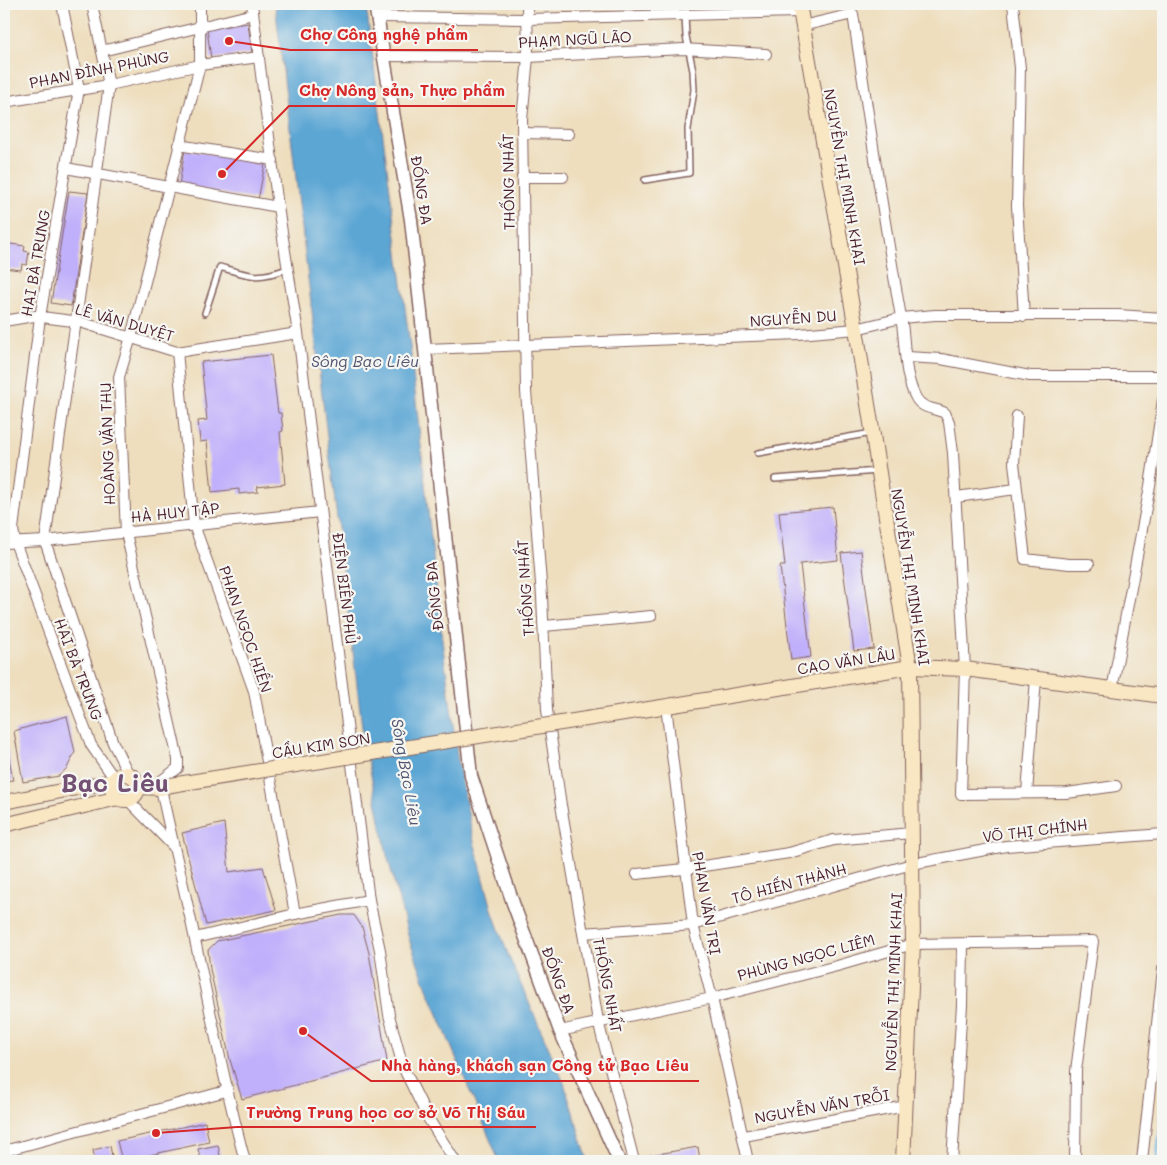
<svg xmlns="http://www.w3.org/2000/svg" width="1167" height="1165" viewBox="0 0 1167 1165" font-family="Mali,sans-serif">
<style>
.water{fill:#5ca6d4;stroke:#536280}
.lines{fill:none;stroke-linecap:round;stroke-linejoin:round}
.stream{stroke:#5ca6d4;stroke-width:4}
.building{fill:#c0affb}
.service-casing{stroke:#83625e;stroke-width:8}
.minor-casing{stroke:#83625e;stroke-width:12}
.tertiary-casing{stroke:#83625e;stroke-width:15}
.secondary-casing{stroke:#83625e;stroke-width:16}
.service{stroke:#fff;stroke-width:5}
.minor{stroke:#fff;stroke-width:10}
.tertiary{stroke:#fff;stroke-width:12}
.secondary{stroke:#f9e7c3;stroke-width:14}
.secondary-bridge-casing{stroke:#83625e;stroke-width:16;stroke-linecap:butt}
.secondary-bridge{stroke:#f9e7c3;stroke-width:14}
.labels{text-anchor:middle;dominant-baseline:central;stroke-width:4.5;stroke-linejoin:round;paint-order:stroke}
.street-label{font-size:15px;fill:#4a1f2b;stroke:#f6f6f2}
.water-label{font-size:16px;font-style:italic;fill:#51556f;stroke:#f6f6f2}
.town-label{font-size:25px;font-weight:bold;fill:#735174;stroke:#f6f6f2}
.leader{fill:none;stroke:#d62828;stroke-width:2}
.callout-dot{fill:#d62828;stroke:#f6f6f2;stroke-width:2}
.callout-label{font-size:16px;text-anchor:middle;font-weight:bold;fill:#d62828;stroke:#f6f6f2;stroke-width:4.5;stroke-linejoin:round;paint-order:stroke}
</style>
<rect width="100%" height="100%" fill="#f6f6f2"/>
<filter id="ink" filterUnits="userSpaceOnUse"><feTurbulence type="fractalNoise" baseFrequency=".02" numOctaves="2"/><feDisplacementMap in="SourceGraphic" scale="10" xChannelSelector="R" yChannelSelector="G"/><feConvolveMatrix kernelMatrix="1 2 1 2 8 2 1 2 1" color-interpolation-filters="sRGB"/></filter>
<filter id="wash" filterUnits="userSpaceOnUse"><feTurbulence type="fractalNoise" baseFrequency=".0096" numOctaves="4" result="noise"/><feDisplacementMap in="SourceGraphic" scale="20" xChannelSelector="R" yChannelSelector="G"/><feGaussianBlur stdDeviation="1.12" result="paint"/><feColorMatrix in="noise" values="0 0 0 0 0 0 0 0 0 0 0 0 0 0 0 0 0 1.4 0 .05"/><feComposite in="paint" operator="in"/></filter>
<g filter="url(#wash)">
<rect width="100%" height="100%" fill="#eedebe"/>
<path class="water" d="M275,4H366L410,346L443,647L458,762L473,838L493,913L509,957L564,1083L588,1161H499L427,988L410,942L387,855L363,735Z"/>
<g class="lines">
<path class="stream" d="M1157,1161L1163,1109"/>
</g>
<g id="blocks">
<g class="building">
<path d="M248,23L252,53L211,59L207,29Z"/>
<path d="M185,149L265,164L258,200L179,185Z"/>
<path d="M69,191L88,193L71,306L51,303Z"/>
<path d="M4,243L25,246L24,251L29,252L27,265L22,264L21,270L4,268Z"/>
<path d="M271,355L278,413H281L283,431L280,432L285,484L257,487L258,492L239,494V489L212,492L207,441L200,442L198,421L207,420L201,362Z"/>
<path d="M833,507L838,560L800,564L811,657L791,660L780,566H785L779,512Z"/>
<path d="M861,551L874,649L854,651L841,553Z"/>
<path d="M67,716L75,752L67,768L59,776L23,782L14,731Z"/>
<path d="M4,731L13,780L4,781Z"/>
<path d="M224,823L229,872L263,867L276,910L206,925L182,833Z"/>
<path d="M341,915H354L362,927L369,953L387,1061L242,1099L230,1060L210,969L208,950L217,941Z"/>
<path d="M205,1122L209,1142L122,1161L117,1141Z"/>
<path d="M218,1145L221,1161H201L198,1149Z"/>
<path d="M110,1146L113,1161H95L93,1150Z"/>
<path d="M698,1147L700,1161H647L646,1156Z"/>
</g>
</g>
</g>
<g filter="url(#ink)">
<use href="#blocks" fill-opacity="0" stroke="#83625e" stroke-width="1"/>
<g class="lines">
<g class="service-casing">
<g id="service">
<path d="M645,180L689,173L688,129L694,90L693,71L686,36L685,15"/>
<path d="M205,313L220,267C250,276 257,280 287,269"/>
<path d="M758,453L872,433"/>
<path d="M775,479L878,471"/>
</g>
</g>
<g class="minor-casing">
<g id="minor">
<path d="M62,4L79,89L40,317L13,529L15,542L91,745L114,778"/>
<path d="M92,4L109,85L45,541L113,743L128,773"/>
<path d="M200,4V65L131,337L119,377L126,533L178,759V768L161,781V788C171,839 185,889 195,940C211,1014 225,1088 245,1161"/>
<path d="M252,4L278,207L298,333L369,900L380,950L389,1015L403,1067L428,1118L455,1161"/>
<path d="M527,4L528,57L522,120L526,391L542,596L547,710L561,805L598,1021L634,1161"/>
<path d="M1013,4L1020,68L1017,206L1024,316"/>
<path d="M378,17L527,19L799,12"/>
<path d="M802,26L853,14C868,115 883,216 901,317C906,344 903,374 916,398C922,409 935,408 945,413L949,422L953,453L965,669L961,794L1067,793L1116,786"/>
<path d="M102,51L253,14"/>
<path d="M384,56L528,57L683,49L766,54"/>
<path d="M4,102L109,85L200,65L259,57"/>
<path d="M522,133L569,134"/>
<path d="M178,145L273,160"/>
<path d="M66,168L278,207"/>
<path d="M522,177H563"/>
<path d="M4,321L34,316L80,322L177,352L298,333"/>
<path d="M426,349L799,334L856,329L901,318L935,315H1118L1163,318"/>
<path d="M177,352L194,525L254,691L295,914"/>
<path d="M907,357L941,359L1030,376H1163"/>
<path d="M1017,416L1014,463L1025,559L1069,564H1089"/>
<path d="M956,497L1016,489"/>
<path d="M4,543L45,541L320,512"/>
<path d="M544,626L651,616"/>
<path d="M1112,690L1150,486L1163,400"/>
<path d="M666,706L693,925L712,998L748,1161"/>
<path d="M1027,793L1036,679"/>
<path d="M128,800L172,845"/>
<path d="M637,874L684,869L789,853L834,840L911,833"/>
<path d="M583,933L693,925L912,864L1006,846L1163,834"/>
<path d="M195,938L295,914L369,900"/>
<path d="M560,1031L712,998L837,966L913,944L1093,941L1076,1071L1075,1161"/>
<path d="M744,1136L906,1106"/>
<path d="M4,1151L226,1091"/>
<path d="M952,1161L962,1005L963,944"/>
<path d="M1142,1161L1163,969"/>
</g>
</g>
<g class="tertiary-casing">
<path id="tertiary" d="M375,4L411,220L471,776L513,903L560,1031L619,1161"/>
</g>
<g class="secondary-casing">
<g id="secondary">
<path d="M799,4L856,329L910,667L913,944L903,1161"/>
<path d="M624,713L910,667L965,669L1163,696"/>
<circle cx="125" cy="787" r="13"/>
<path d="M139,787L161,788L171,785"/>
<path d="M4,802L113,781"/>
<path d="M4,825L118,798"/>
</g>
</g>
<use href="#service" class="service"/>
<use href="#minor" class="minor"/>
<use href="#tertiary" class="tertiary"/>
<use href="#secondary" class="secondary"/>
<g class="secondary-bridge-casing">
<path id="secondary-bridge" d="M171,785L624,713"/>
</g>
<use href="#secondary-bridge" class="secondary-bridge"/>
</g>
</g>
<g class="labels">
<g class="street-label">
<text transform="translate(575 39) rotate(-3)">PHẠM NGŨ LÃO</text>
<text transform="translate(99 69) rotate(-11)">PHAN ĐÌNH PHÙNG</text>
<text transform="translate(845 177) rotate(80)">NGUYỄN THỊ MINH KHAI</text>
<text transform="translate(508 182) rotate(-91)">THỐNG NHẤT</text>
<text transform="translate(422 190) rotate(81)">ĐỐNG ĐA</text>
<text transform="translate(35 263) rotate(-80)">HAI BÀ TRƯNG</text>
<text transform="translate(793 318) rotate(-4)">NGUYỄN DU</text>
<text transform="translate(125 322) rotate(16)">LÊ VĂN DUYỆT</text>
<text transform="translate(107 444) rotate(-92)">HOÀNG VĂN THỤ</text>
<text transform="translate(175 512) rotate(-6)">HÀ HUY TẬP</text>
<text transform="translate(911 577) rotate(81)">NGUYỄN THỊ MINH KHAI</text>
<text transform="translate(345 588) rotate(83)">ĐIỆN BIÊN PHỦ</text>
<text transform="translate(525 588) rotate(-94)">THỐNG NHẤT</text>
<text transform="translate(434 596) rotate(-96)">ĐỐNG ĐA</text>
<text transform="translate(246 629) rotate(71)">PHAN NGỌC HIỂN</text>
<text transform="translate(846 661) rotate(-9)">CAO VĂN LẦU</text>
<text transform="translate(79 669) rotate(69)">HAI BÀ TRƯNG</text>
<text transform="translate(321 745) rotate(-9)">CẦU KIM SƠN</text>
<text transform="translate(1035 830) rotate(-7)">VÕ THỊ CHÍNH</text>
<text transform="translate(789 883) rotate(-15)">TÔ HIẾN THÀNH</text>
<text transform="translate(707 903) rotate(80)">PHAN VĂN TRỊ</text>
<text transform="translate(806 957) rotate(-15)">PHÙNG NGỌC LIÊM</text>
<text transform="translate(559 980) rotate(70)">ĐỐNG ĐA</text>
<text transform="translate(893 982) rotate(-88)">NGUYỄN THỊ MINH KHAI</text>
<text transform="translate(608 985) rotate(79)">THỐNG NHẤT</text>
<text transform="translate(822 1106) rotate(-10)">NGUYỄN VĂN TRỖI</text>
</g>
<g class="water-label">
<text x="365" y="360">Sông Bạc Liêu</text>
<text transform="translate(407 772) rotate(80)">Sông Bạc Liêu</text>
</g>
<g class="town-label">
<text x="115" y="782">Bạc Liêu</text>
</g>
</g>
<path class="leader" d="M229 41L290 50H478M222 174L289 106H515M303 1031L371 1081H699M156 1133L237 1127H536"/>
<g class="callout-dot">
<circle cx="229" cy="41" r="5"/>
<circle cx="222" cy="174" r="5"/>
<circle cx="303" cy="1031" r="5"/>
<circle cx="156" cy="1133" r="5"/>
</g>
<g class="callout-label">
<text x="384" y="40">Chợ Công nghệ phẩm</text>
<text x="402" y="96">Chợ Nông sản, Thực phẩm</text>
<text x="535" y="1071">Nhà hàng, khách sạn Công tử Bạc Liêu</text>
<text x="386" y="1118">Trường Trung học cơ sở Võ Thị Sáu</text>
</g>
<rect width="1167" height="1165" fill="none" stroke="#f6f6f2" stroke-width="20"/>
</svg>
